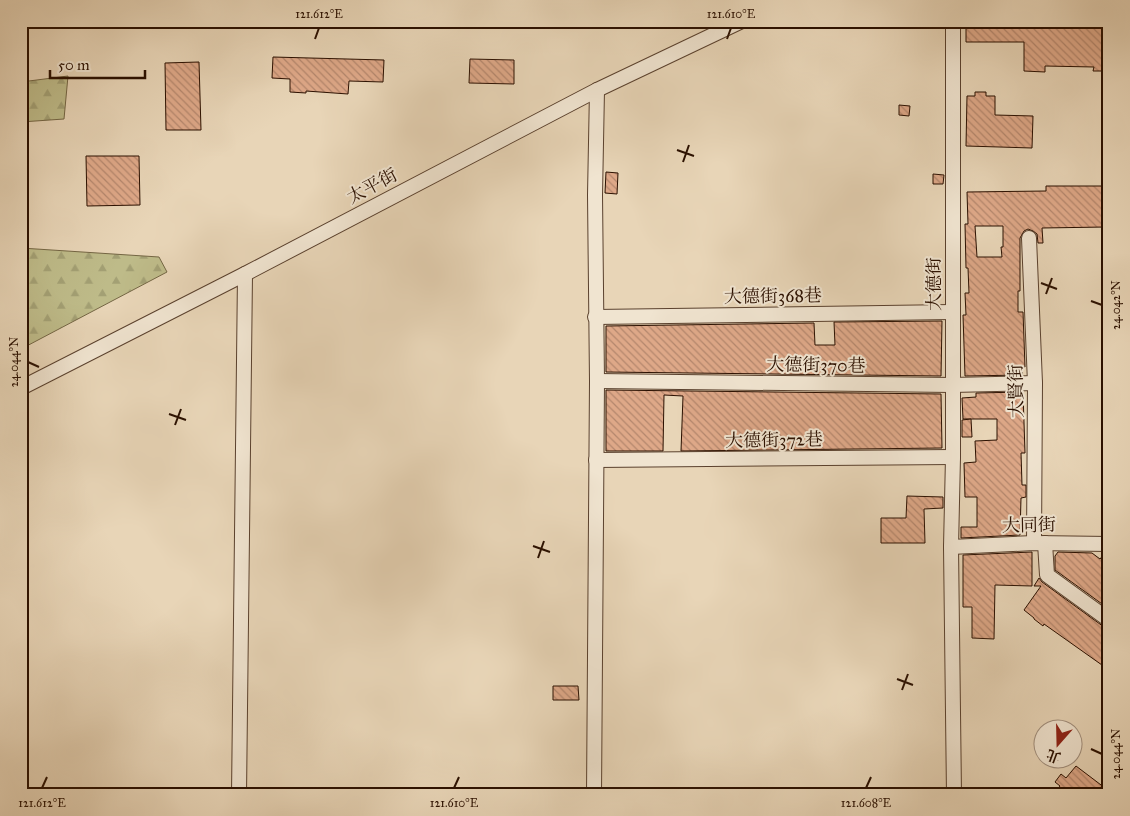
<svg xmlns="http://www.w3.org/2000/svg" width="1130" height="816" viewBox="0 0 1130 816" font-family="'IM FELL Great Primer','Noto Serif TC',serif">
<style>
.forest{fill:url(#forest-firs);stroke:#746644}
.building{fill:url(#building-back-hatch);stroke:#2b1000;fill-rule:evenodd}
.lines{fill:none;stroke-linecap:round;stroke-linejoin:round}
.minor-casing{stroke:#5a412e;stroke-width:16}
.minor{stroke:#f0e4d0;stroke-width:14}
.ticks{fill:none;stroke:#2b1000;stroke-width:2}
.labels{text-anchor:middle;dominant-baseline:central;stroke-width:4;stroke-linejoin:round;paint-order:stroke}
.street-label{font-size:18px;fill:#2b1000;stroke:#f0e4d0}
.neatline{fill:none;stroke:#2b1000;stroke-width:2}
.ticks-label{font-size:12px;text-anchor:middle;fill:#2b1000}
</style>
<defs>
<pattern id="forest-firs" width="22" height="20" patternUnits="userSpaceOnUse" patternTransform="scale(1.25)"><rect width="22" height="20" fill="#bebb89"/><path d="M5 1l3.5 6h-7zM16 11l3.5 6h-7z" fill="#a3a074"/></pattern>
<pattern id="building-back-hatch" width="6" height="6" patternUnits="userSpaceOnUse" patternTransform="scale(1.25)"><rect width="6" height="6" fill="#dea888"/><path d="M-1 5l2 2M0 0l6 6M5-1l2 2" fill="none" stroke="#b4876d"/></pattern>
</defs>
<rect width="100%" height="100%" fill="#e8d5b7"/>
<filter id="stains"><feTurbulence type="fractalNoise" baseFrequency=".004" numOctaves="4"/><feColorMatrix values="0 0 0 0 .2 0 0 0 0 .09 0 0 0 0 .02 0 0 0 .5 -.17"/></filter>
<radialGradient id="worn" r=".72"><stop offset=".6" stop-color="#630" stop-opacity="0"/><stop offset="1" stop-color="#630" stop-opacity=".3"/></radialGradient>
<g class="forest">
<path d="M68,76L64,119L21,122V82Z"/>
<path d="M21,248L159,257L167,272L21,349Z"/>
</g>
<g class="building">
<path d="M966,21H1109V71H1093L1094,67L1045,66V72L1024,71V42H966Z"/>
<path d="M273,57L384,60L383,82L349,81L348,94L306,91V93L290,92V79L272,78Z"/>
<path d="M470,59L514,60V84L469,83Z"/>
<path d="M199,62L201,130H166L165,63Z"/>
<path d="M975,92H986V96H995V115L1033,116L1032,148L966,146L967,96H975Z"/>
<path d="M899,105L910,106L909,116L899,115Z"/>
<path d="M86,156H139L140,205L87,206Z"/>
<path d="M606,172L618,173L617,194L605,193Z"/>
<path d="M933,174L944,175L943,184H933Z"/>
<path d="M1046,186H1105V190H1109V224H1105V227L1042,228L1043,243H1038L1037,234L1033,231L1028,229L1024,231L1020,238V291H1018V312H1023L1025,367H1022V375L965,376L963,315H966L965,293H969L968,268H966L965,224H968L967,192L1046,191ZM975,226H1003V247H1001L1002,257H977Z"/>
<path d="M942,321L941,376L606,372V326L814,323L815,345H835L834,322Z"/>
<path d="M606,390L941,394L942,448L681,451L683,396L664,395L663,451H606Z"/>
<path d="M1023,392L1025,453H1021L1022,485H1026V497L1021,498L1020,535L961,538V527H977V497H965L964,463L976,462L975,441L997,440V419H963L962,398L976,397V393Z"/>
<path d="M971,419L972,437H962V420Z"/>
<path d="M907,496L943,497V508L924,509L925,543H881V518H906Z"/>
<path d="M1043,516L1053,517V526H1043Z"/>
<path d="M1032,552V586L995,585L994,639L972,638V607H963V555Z"/>
<path d="M1058,552L1092,553L1100,559L1105,553H1109V609L1055,570V556Z"/>
<path d="M1039,578L1042,582L1104,627L1109,629V670L1044,624L1043,626L1034,619V618L1024,610L1041,586H1034Z"/>
<path d="M553,686H578L579,700H553Z"/>
<path d="M1076,766L1109,791V795H1053L1060,786L1055,782L1061,774L1066,778Z"/>
</g>
<g class="lines">
<g class="minor-casing">
<g id="minor">
<path d="M953,21V457L951,547L954,795"/>
<path d="M1029,238L1035,383L1034,543"/>
<path d="M595,317L952,312"/>
<path d="M597,381L952,385L1035,383"/>
<path d="M21,388L245,274L597,90L742,21"/>
<path d="M596,460L953,457"/>
<path d="M1045,543L1047,575L1109,620"/>
<path d="M951,547L1034,543L1109,544"/>
<path d="M239,795L245,274"/>
<path d="M594,795L597,381L595,195L597,90"/>
</g>
</g>
<use href="#minor" class="minor"/>
</g>
<path class="ticks" d="M315,39L319,28M727,39L731,28M677,150L694,156M683,162L689,145M1041,283L1057,289M1046,294L1052,278M1091,301L1102,305M28,362L39,367M169,414L186,420M175,425L181,409M533,546L550,552M538,558L544,541M897,679L913,685M902,690L908,674M1091,749L1102,754M42,788L47,777M454,788L459,777M866,788L871,777"/>
<g class="labels">
<g class="street-label">
<text transform="translate(372 186) rotate(-28)">太平街</text>
<text transform="translate(934 284) rotate(-90)">大德街</text>
<text transform="translate(773 296) rotate(-1)">大德街368巷</text>
<text transform="translate(816 365) rotate(1)">大德街370巷</text>
<text transform="translate(1016 391) rotate(-91)">大賢街</text>
<text transform="translate(774 440) rotate(-1)">大德街372巷</text>
<text transform="translate(1029 525) rotate(-1)">大同街</text>
</g>
</g>
<rect width="1130" height="816" fill="none" stroke="#e8d5b7" stroke-width="55"/>
<g transform="translate(1058 744) rotate(200)"><circle r="24" fill="#f0e4d0" stroke="#a18f7d"/>
<path d="M0-4L9 19L0 12L-9 19Z" fill="#8f2418"/>
<text y="-8" font-size="14" font-weight="bold" text-anchor="middle" fill="#2b1000">北</text>
</g>
<path d="M50 70v8h95v-8" fill="none" stroke="#2b1000" stroke-width="2.5"/>
<text x="58" y="70" font-size="15" fill="#2b1000" stroke="#f0e4d0" stroke-width="4" paint-order="stroke">50 m</text>
<rect x="28" y="28" width="1074" height="760" class="neatline"/>
<g class="ticks-label">
<text x="319" y="18">121.612°E</text>
<text x="731" y="18">121.610°E</text>
<text transform="translate(1116 305) rotate(-90)" y="4">24.042°N</text>
<text transform="translate(14 362) rotate(-90)" y="4">24.044°N</text>
<text transform="translate(1116 754) rotate(-90)" y="4">24.044°N</text>
<text x="42" y="807">121.612°E</text>
<text x="454" y="807">121.610°E</text>
<text x="866" y="807">121.608°E</text>
</g>
<rect width="100%" height="100%" filter="url(#stains)"/>
<rect width="100%" height="100%" fill="url(#worn)"/>
</svg>
